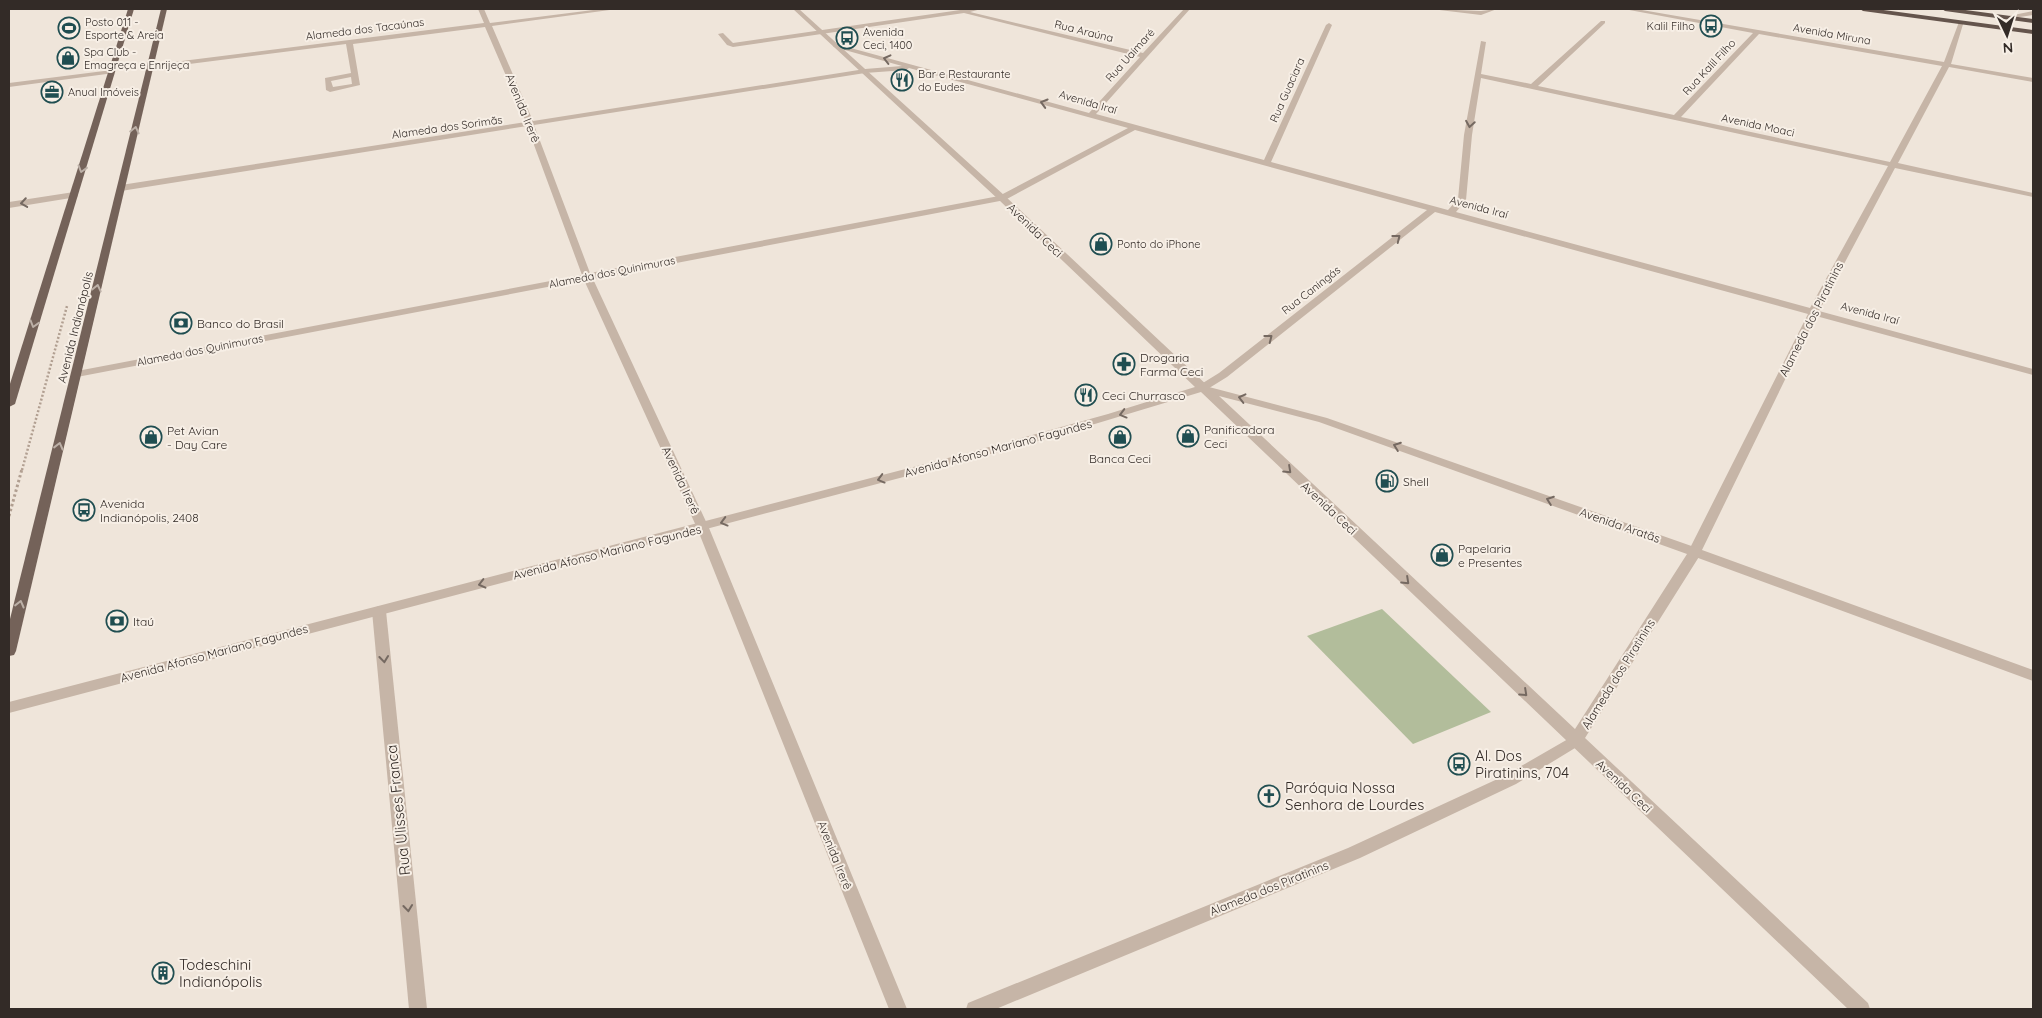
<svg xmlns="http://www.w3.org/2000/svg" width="2042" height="1018" viewBox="0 0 2042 1018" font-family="Quicksand,sans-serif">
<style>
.green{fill:#b2bd9b}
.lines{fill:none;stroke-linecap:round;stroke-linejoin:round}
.path-far1{stroke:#b19f91;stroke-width:2.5;stroke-dasharray:2 2;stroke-linecap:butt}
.path{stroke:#b19f91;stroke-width:3;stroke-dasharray:2.5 2.5;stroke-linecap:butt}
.minor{fill:#c6b5a7;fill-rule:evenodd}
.tertiary{fill:#c6b5a7;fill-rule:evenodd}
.primary{fill:#746259;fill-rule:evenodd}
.trunk{fill:#64544c;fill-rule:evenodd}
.oneway{stroke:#756961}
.oneway2{stroke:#bcb0a7}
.labels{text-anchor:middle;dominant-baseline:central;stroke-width:4;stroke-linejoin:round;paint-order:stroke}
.far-poi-label{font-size:11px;fill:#332b27;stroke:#f7efe6;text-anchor:start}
.far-street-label{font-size:11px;fill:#332b27;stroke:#f7efe6}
.street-label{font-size:12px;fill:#332b27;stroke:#f7efe6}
.poi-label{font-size:12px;fill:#332b27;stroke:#f7efe6;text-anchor:start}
.near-poi-label{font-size:15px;fill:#332b27;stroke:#f7efe6;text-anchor:start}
.near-street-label{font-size:15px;fill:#332b27;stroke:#f7efe6}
</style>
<rect width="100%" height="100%" fill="#efe5da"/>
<path class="green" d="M1382,609L1491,712L1413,744L1307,636Z"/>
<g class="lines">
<path class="path-far1" d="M22,470L67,306"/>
<path class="path" d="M9,516L22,469"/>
<g class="minor">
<path d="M478,9H484L490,23L601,9H617L492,26L533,121L865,69L902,66L834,47L833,46L836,44L1089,113L1140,57L964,13L733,47L727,45L718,34L723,33L733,43L967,9H981L970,12L1143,53L1184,9H1190L1096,114L1264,160L1326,25L1329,23L1332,25L1271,162L1448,210L1458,199L1464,135L1481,41L1486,42L1481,74L1531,84L1601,21H1605V23L1538,86L1674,115L1753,33L1624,9H1636L1944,62L1959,22L1964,21L1951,64L2033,78V82L1949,67L1898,163L2033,193V197L1895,168L1819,311L2033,369V375L1816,316L1702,550L2033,670V681L1690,555L1688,552L1808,314L1435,212L1227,377L1206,390H1198L1197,388L1198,386L1219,373L1427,210L1135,130L1005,200L593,279L709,528L907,1009H889L697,528L584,280L77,377L72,374L77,371L582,275L527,126L121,191L117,188L121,185L526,122L485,27L353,44L360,85L330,92L326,90L325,78L351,73L346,44L150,69L147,67L150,65L484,23ZM1759,34L1942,66L1890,162L1681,117ZM909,68L1128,128L999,196L590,273L534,125L865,73L906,70ZM351,77L352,84L333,87L331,81ZM1481,78L1532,89L1888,166L1810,308L1456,212L1466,200L1472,135Z"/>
<path d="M1431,9L1481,11L1497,9L1481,15Z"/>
<path d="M2033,11V15L2007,19L2004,17Z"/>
<path d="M112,70L114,71V73L9,87V83Z"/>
<path d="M74,192L78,195L77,197L9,208V202Z"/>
<path d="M379,606L384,608L386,611L427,1009H409L372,611L374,608Z"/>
<path d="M1575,735L1580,737L1583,741L1580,745L1516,784L1360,858L996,1009H966L968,1003L1348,848L1504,776Z"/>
</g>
<path class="tertiary" d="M793,9H799L1005,196L1209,387L1327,418L1700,549L1702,552L1585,738L1868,1003L1870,1009H1848L1201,392L1025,445L9,713V702L971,452L1108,414L1195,387L999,200ZM1219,396L1319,422L1687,554L1575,729Z"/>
<g class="primary">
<path d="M128,9H134L15,404L9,407V387Z"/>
<path d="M161,9H167L16,651L14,655L9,656V623Z"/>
</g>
<g class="trunk">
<path d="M1860,9H1876L2033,30V34L1863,11Z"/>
<path d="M1942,9H1958L2033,19V23L1945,11Z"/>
</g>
</g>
<defs><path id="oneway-chevron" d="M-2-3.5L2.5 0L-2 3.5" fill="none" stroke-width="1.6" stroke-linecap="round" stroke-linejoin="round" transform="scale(1.25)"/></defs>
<g class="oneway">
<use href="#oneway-chevron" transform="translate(887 59) rotate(-166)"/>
<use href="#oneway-chevron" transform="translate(1044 103) rotate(-164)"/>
<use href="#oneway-chevron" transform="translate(1470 124) rotate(99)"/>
<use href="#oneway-chevron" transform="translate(24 203) rotate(171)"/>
<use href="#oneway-chevron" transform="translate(1397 238) rotate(-38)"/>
<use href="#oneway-chevron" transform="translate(1269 338) rotate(-38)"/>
<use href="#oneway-chevron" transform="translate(1242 398) rotate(-166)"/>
<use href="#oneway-chevron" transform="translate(1123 414) rotate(165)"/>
<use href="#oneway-chevron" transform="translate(1397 446) rotate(-160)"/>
<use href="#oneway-chevron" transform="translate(1288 470) rotate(43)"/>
<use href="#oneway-chevron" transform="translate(881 479) rotate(165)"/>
<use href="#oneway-chevron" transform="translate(1550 500) rotate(-160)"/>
<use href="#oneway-chevron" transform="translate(724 522) rotate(165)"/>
<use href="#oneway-chevron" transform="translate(1406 581) rotate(43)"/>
<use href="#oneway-chevron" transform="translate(482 584) rotate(166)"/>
<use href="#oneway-chevron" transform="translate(384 659) rotate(84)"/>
<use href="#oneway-chevron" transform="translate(1524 693) rotate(43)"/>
<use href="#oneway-chevron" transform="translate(408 908) rotate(84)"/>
</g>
<g class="oneway2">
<use href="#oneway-chevron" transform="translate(135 130) rotate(-77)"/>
<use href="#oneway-chevron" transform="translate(82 169) rotate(107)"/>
<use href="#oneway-chevron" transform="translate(97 288) rotate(-77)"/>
<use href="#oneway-chevron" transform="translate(34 324) rotate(107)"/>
<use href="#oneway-chevron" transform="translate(59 446) rotate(-76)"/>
<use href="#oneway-chevron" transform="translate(20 604) rotate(-76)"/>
</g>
<defs>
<g id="bus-ring" transform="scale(1.125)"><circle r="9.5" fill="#f7efe6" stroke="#204e51" stroke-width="1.5"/><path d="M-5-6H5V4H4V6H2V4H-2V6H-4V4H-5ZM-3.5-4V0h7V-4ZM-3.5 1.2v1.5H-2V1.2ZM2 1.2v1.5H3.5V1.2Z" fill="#204e51"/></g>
<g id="stadium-ring" transform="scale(1.125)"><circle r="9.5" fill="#f7efe6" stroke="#204e51" stroke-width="1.5"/><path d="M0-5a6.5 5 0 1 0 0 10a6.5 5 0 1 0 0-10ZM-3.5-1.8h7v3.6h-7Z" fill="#204e51"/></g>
<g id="shop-ring" transform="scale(1.125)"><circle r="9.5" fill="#f7efe6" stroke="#204e51" stroke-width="1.5"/><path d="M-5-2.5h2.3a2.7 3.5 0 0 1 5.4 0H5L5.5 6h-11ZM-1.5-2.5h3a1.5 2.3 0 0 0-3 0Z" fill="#204e51"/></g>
<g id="restaurant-ring" transform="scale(1.125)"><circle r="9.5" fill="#f7efe6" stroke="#204e51" stroke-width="1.5"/><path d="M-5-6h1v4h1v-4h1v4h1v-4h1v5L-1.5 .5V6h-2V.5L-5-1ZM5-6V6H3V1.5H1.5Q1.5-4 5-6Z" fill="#204e51"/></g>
<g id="office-ring" transform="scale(1.125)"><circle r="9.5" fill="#f7efe6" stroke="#204e51" stroke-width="1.5"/><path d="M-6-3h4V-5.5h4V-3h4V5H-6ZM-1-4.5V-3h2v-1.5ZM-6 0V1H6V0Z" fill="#204e51"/></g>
<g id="bank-ring" transform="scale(1.125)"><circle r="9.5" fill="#f7efe6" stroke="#204e51" stroke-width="1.5"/><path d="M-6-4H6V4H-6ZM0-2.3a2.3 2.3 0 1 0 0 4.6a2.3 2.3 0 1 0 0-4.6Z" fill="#204e51"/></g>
<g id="pharmacy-ring" transform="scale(1.125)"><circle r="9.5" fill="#f7efe6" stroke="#204e51" stroke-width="1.5"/><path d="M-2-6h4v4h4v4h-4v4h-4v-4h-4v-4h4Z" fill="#204e51"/></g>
<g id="fuel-ring" transform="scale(1.125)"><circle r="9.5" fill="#f7efe6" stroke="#204e51" stroke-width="1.5"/><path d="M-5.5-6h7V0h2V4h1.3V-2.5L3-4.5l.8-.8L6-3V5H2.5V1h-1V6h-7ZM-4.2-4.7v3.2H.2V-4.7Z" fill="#204e51"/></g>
<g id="church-ring" transform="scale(1.125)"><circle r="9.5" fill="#f7efe6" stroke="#204e51" stroke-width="1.5"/><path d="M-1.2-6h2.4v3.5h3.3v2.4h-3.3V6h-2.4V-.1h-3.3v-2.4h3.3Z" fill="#204e51"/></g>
<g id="building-ring" transform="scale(1.125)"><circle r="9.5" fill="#f7efe6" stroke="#204e51" stroke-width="1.5"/><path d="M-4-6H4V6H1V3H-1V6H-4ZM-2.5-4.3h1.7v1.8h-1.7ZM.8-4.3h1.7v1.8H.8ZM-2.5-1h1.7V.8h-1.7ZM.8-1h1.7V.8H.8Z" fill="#204e51"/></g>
</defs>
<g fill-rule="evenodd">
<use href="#bus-ring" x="1711" y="26"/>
<use href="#stadium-ring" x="69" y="28"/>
<use href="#bus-ring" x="847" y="38"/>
<use href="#shop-ring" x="68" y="58"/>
<use href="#restaurant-ring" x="902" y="80"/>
<use href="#office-ring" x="52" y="92"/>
<use href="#shop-ring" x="1101" y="244"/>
<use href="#bank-ring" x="181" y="323"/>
<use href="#pharmacy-ring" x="1124" y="364"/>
<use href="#restaurant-ring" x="1086" y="395"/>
<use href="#shop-ring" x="1188" y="436"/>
<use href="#shop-ring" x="151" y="437"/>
<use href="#shop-ring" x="1120" y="437"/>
<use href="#fuel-ring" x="1387" y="481"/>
<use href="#bus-ring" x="84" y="510"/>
<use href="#shop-ring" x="1442" y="555"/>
<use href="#bank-ring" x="117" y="621"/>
<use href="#bus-ring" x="1459" y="764"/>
<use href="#church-ring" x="1269" y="796"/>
<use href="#building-ring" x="163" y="973"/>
</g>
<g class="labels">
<g class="far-poi-label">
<text x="85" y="22">Posto 011 -<tspan x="85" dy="13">Esporte &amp; Areia</tspan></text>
<text x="1695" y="26" text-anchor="end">Kalil Filho</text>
<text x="863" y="32">Avenida<tspan x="863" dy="13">Ceci, 1400</tspan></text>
<text x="84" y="52">Spa Club -<tspan x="84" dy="13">Emagreça e Enrijeça</tspan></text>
<text x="918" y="74">Bar e Restaurante<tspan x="918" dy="13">do Eudes</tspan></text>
<text x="68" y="92">Anual Imóveis</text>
<text x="1117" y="244">Ponto do iPhone</text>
</g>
<g class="far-street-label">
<text transform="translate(365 29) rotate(-7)">Alameda dos Tacaúnas</text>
<text transform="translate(1084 31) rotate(14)">Rua Araúna</text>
<text transform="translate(1832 34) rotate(10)">Avenida Miruna</text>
<text transform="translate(1130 55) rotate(-48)">Rua Uaimaré</text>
<text transform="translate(1709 67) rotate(-47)">Rua Kalil Filho</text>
<text transform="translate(1287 90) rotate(-66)">Rua Guaciara</text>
<text transform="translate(1088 102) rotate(16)">Avenida Iraí</text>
<text transform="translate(1758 125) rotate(12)">Avenida Moaci</text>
<text transform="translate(447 127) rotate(-8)">Alameda dos Sorimãs</text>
<text transform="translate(1479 207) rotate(15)">Avenida Iraí</text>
<text transform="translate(612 272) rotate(-11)">Alameda dos Quinimuras</text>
<text transform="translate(1311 290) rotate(-38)">Rua Caningás</text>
<text transform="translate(1870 313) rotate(15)">Avenida Iraí</text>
<text transform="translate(200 350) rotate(-11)">Alameda dos Quinimuras</text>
</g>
<g class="street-label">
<text transform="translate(523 108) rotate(68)">Avenida Irerê</text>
<text transform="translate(1035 230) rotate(44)">Avenida Ceci</text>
<text transform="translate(1811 319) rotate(-63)">Alameda dos Piratinins</text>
<text transform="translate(75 327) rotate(-76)">Avenida Indianópolis</text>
<text transform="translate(998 448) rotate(-15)">Avenida Afonso Mariano Fagundes</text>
<text transform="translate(681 480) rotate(65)">Avenida Irerê</text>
<text transform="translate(1329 508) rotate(43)">Avenida Ceci</text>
<text transform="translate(1620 525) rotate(19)">Avenida Aratãs</text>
<text transform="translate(607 552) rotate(-14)">Avenida Afonso Mariano Fagundes</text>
<text transform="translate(214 653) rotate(-15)">Avenida Afonso Mariano Fagundes</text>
<text transform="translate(1618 674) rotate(-58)">Alameda dos Piratinins</text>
<text transform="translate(1624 786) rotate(43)">Avenida Ceci</text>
<text transform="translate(835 855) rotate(68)">Avenida Irerê</text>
<text transform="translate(1269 888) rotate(-22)">Alameda dos Piratinins</text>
</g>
<g class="poi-label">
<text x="197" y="323">Banco do Brasil</text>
<text x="1140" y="357">Drogaria<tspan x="1140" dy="14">Farma Ceci</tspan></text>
<text x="1102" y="395">Ceci Churrasco</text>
<text x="1204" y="429">Panificadora<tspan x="1204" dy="14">Ceci</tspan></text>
<text x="167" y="430">Pet Avian<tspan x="167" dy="14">- Day Care</tspan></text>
<text x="1120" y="458" text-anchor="middle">Banca Ceci</text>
<text x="1403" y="481">Shell</text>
<text x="100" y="503">Avenida<tspan x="100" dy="14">Indianópolis, 2408</tspan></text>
<text x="1458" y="548">Papelaria<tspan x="1458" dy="14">e Presentes</tspan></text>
<text x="133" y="621">Itaú</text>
</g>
<g class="near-poi-label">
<text x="1475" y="755">Al. Dos<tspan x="1475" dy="17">Piratinins, 704</tspan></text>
<text x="1285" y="787">Paróquia Nossa<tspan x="1285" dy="17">Senhora de Lourdes</tspan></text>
<text x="179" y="964">Todeschini<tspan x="179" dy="17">Indianópolis</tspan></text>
</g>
<g class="near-street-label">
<text transform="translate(398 810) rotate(-96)">Rua Ulisses Franca</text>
</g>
</g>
<rect width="2042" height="1018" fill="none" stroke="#332b27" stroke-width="20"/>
<g transform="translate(2007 35) rotate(176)" stroke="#f7efe6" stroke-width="4" paint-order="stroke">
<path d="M0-4L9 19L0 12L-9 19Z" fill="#332b27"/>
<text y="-8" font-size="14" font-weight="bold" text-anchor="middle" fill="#332b27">N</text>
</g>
</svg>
